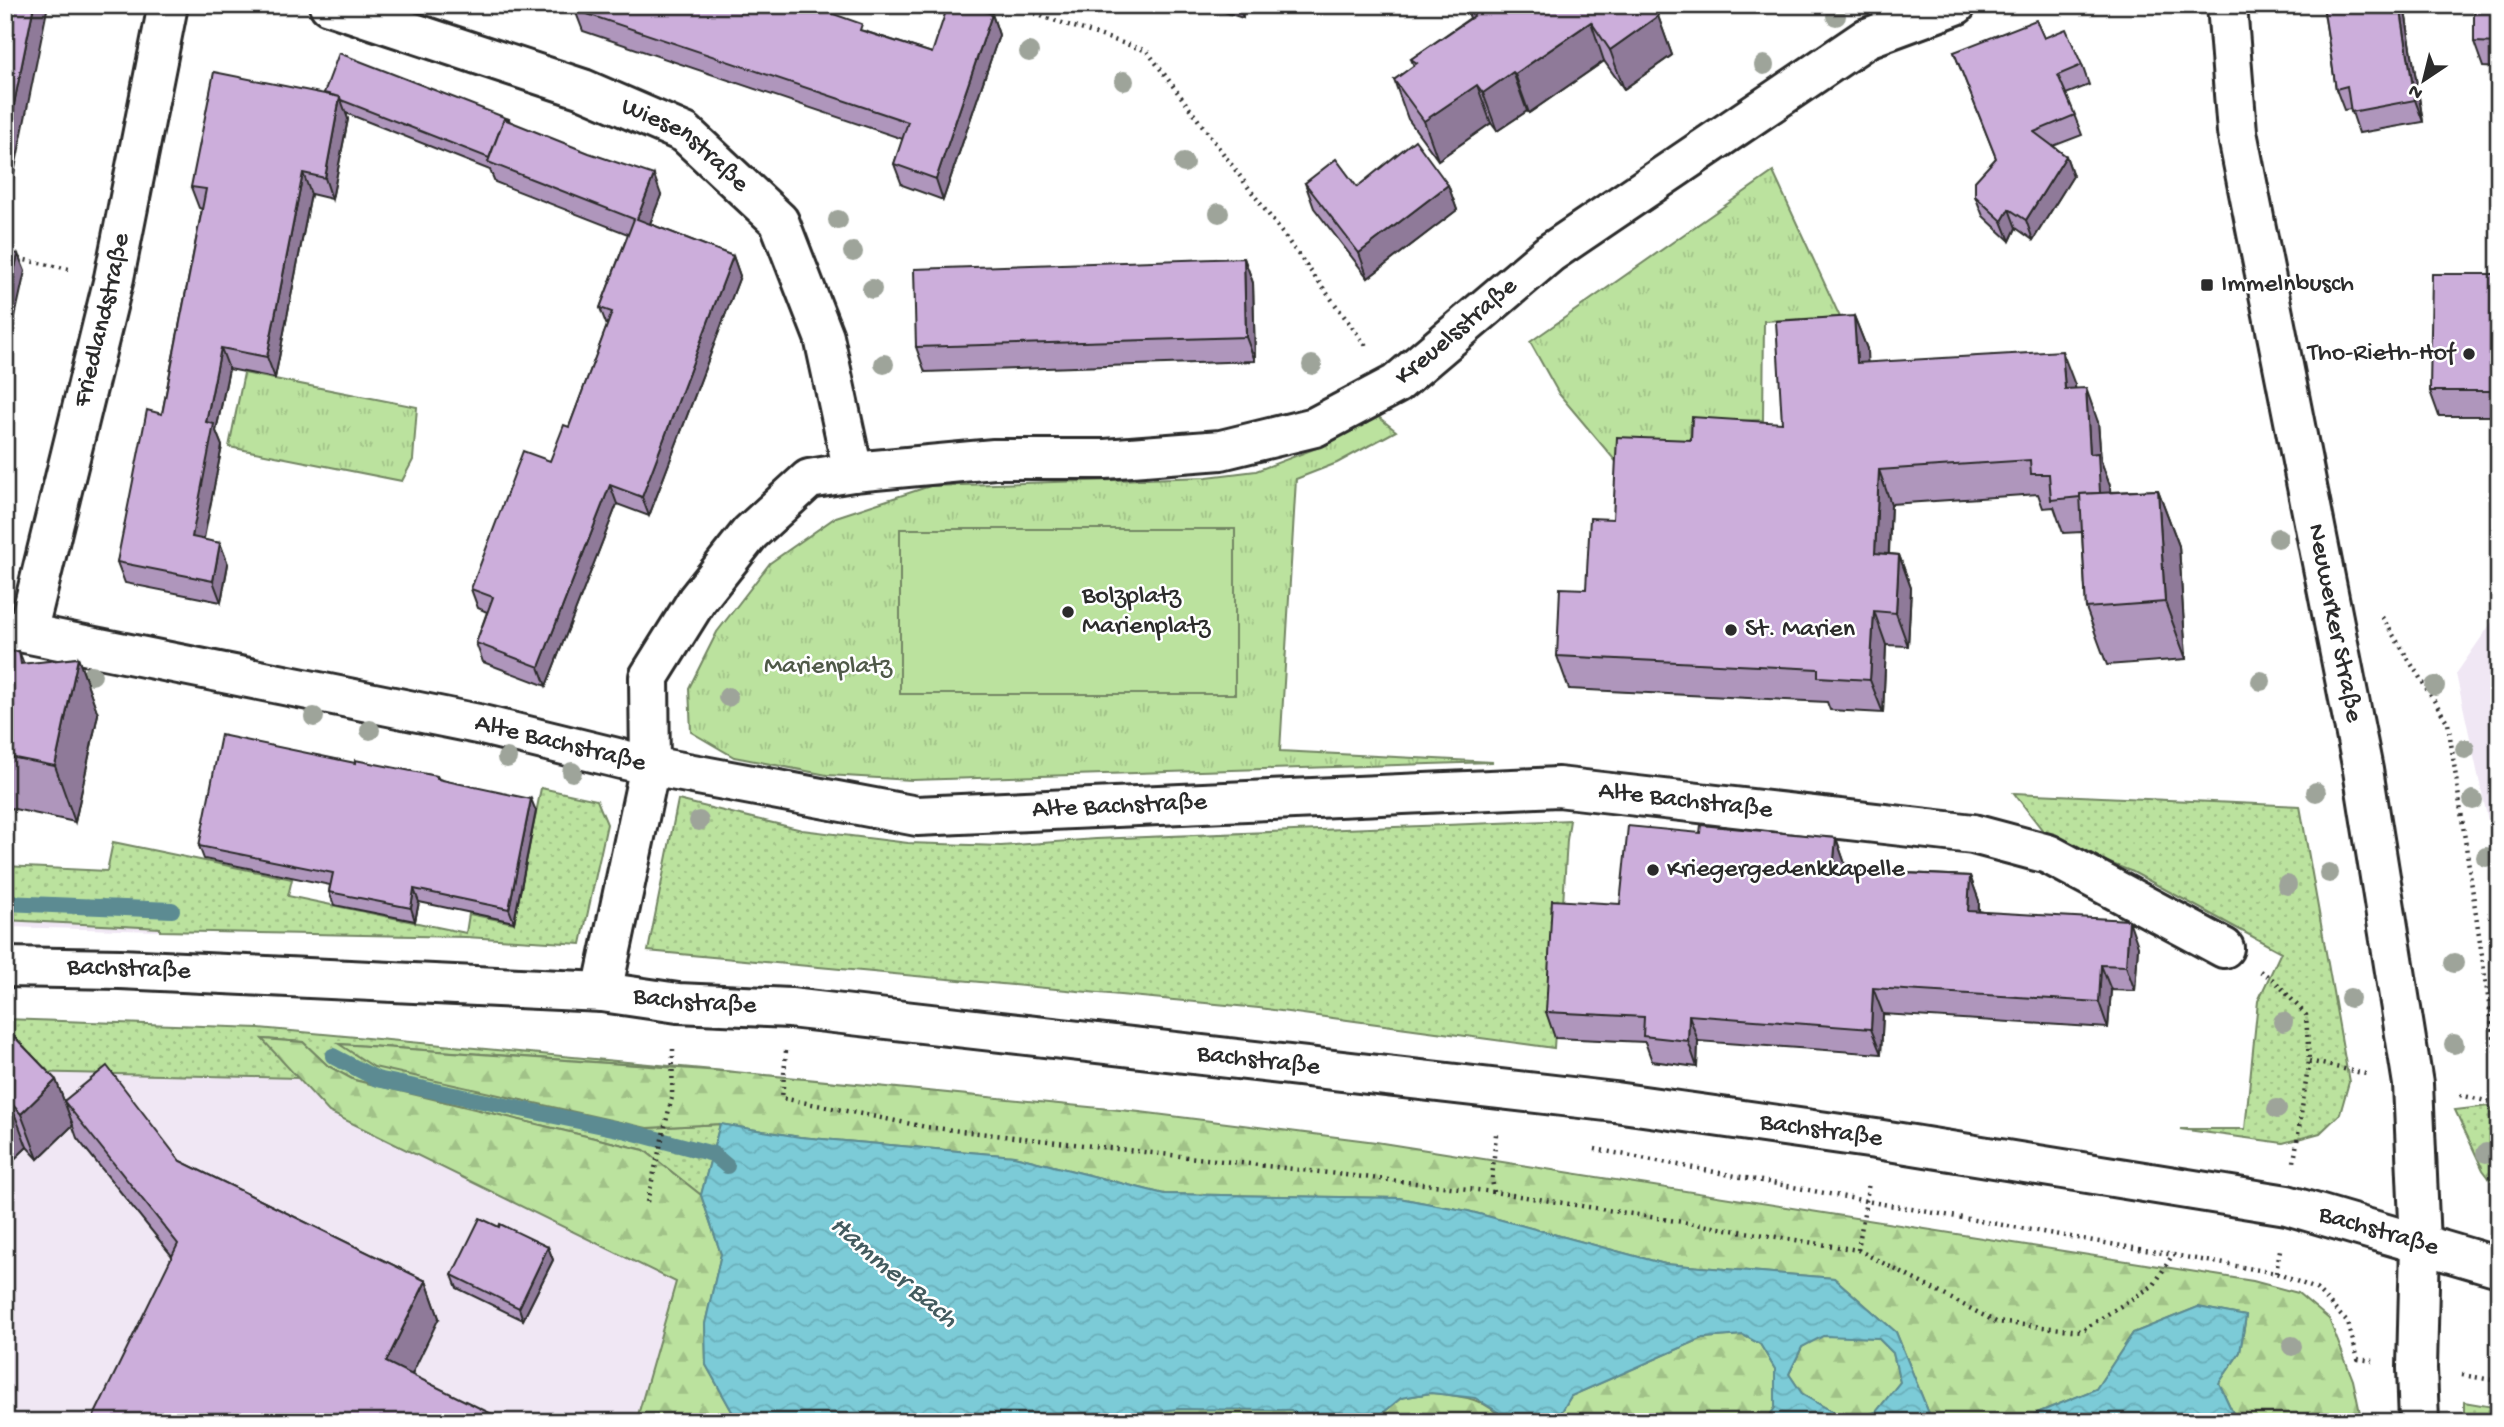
<svg xmlns="http://www.w3.org/2000/svg" width="2504" height="1427" viewBox="0 0 2504 1427" font-family="'Gochi Hand',sans-serif">
<style>
.built{fill:#f0e7f4}
.grass{fill:url(#grass-dots);stroke:#738664;stroke-width:2}
.forest{fill:url(#forest-firs);stroke:#738664;stroke-width:2}
.park{fill:url(#park-tufts);stroke:#738664;stroke-width:2}
.pitch{fill:#bbe29e;stroke:#738664;stroke-width:2}
.water{fill:url(#water-waves);stroke:#5b8b92;stroke-width:2;fill-rule:evenodd}
.lines{fill:none;stroke-linecap:round;stroke-linejoin:round}
.stream{stroke:#5b8b92;stroke-width:16}
.minor-casing{stroke:#2b2b2b;stroke-width:44}
.tertiary-casing{stroke:#2b2b2b;stroke-width:44}
.path{stroke:#2b2b2b;stroke-width:4.5;stroke-dasharray:2 5;stroke-linecap:butt}
.minor{stroke:#fff;stroke-width:38}
.tertiary{stroke:#fff;stroke-width:38}
.tree{fill:#9ea49a}
.wall{fill:#af96bc;stroke:#2b2b2b;stroke-width:2}
.shaded-wall{fill:#8f7a99;stroke:#2b2b2b;stroke-width:2}
.building{fill:#ccaedb;stroke:#2b2b2b;stroke-width:2}
.poi-dot{fill:#2b2b2b;stroke:#fff;stroke-width:2.5}
.labels{text-anchor:middle;dominant-baseline:central;stroke-width:5;stroke-linejoin:round;paint-order:stroke}
.street-label{font-size:26px;fill:#2b2b2b;stroke:#fff}
.poi-label{font-size:26px;fill:#2b2b2b;stroke:#fff;text-anchor:start}
.park-label{font-size:26px;fill:#4f5948;stroke:#fff}
.water-label{font-size:28px;font-style:italic;fill:#435b5f;stroke:#fff}
</style>
<defs>
<pattern id="grass-dots" width="8" height="8" patternUnits="userSpaceOnUse" patternTransform="scale(1.75)"><rect width="8" height="8" fill="#bbe29e"/><path d="M2 2h.1M6 6h.1" fill="none" stroke="#a1c288" stroke-width="1.8" stroke-linecap="round"/></pattern>
<pattern id="forest-firs" width="22" height="20" patternUnits="userSpaceOnUse" patternTransform="scale(1.75)"><rect width="22" height="20" fill="#bbe29e"/><path d="M5 1l3.5 6h-7zM16 11l3.5 6h-7z" fill="#a1c288"/></pattern>
<pattern id="park-tufts" width="24" height="20" patternUnits="userSpaceOnUse" patternTransform="scale(1.75)"><rect width="24" height="20" fill="#bbe29e"/><path d="M3 7l-1-3M5 7V3M7 7l1-3M15 17l-1-3M17 17v-4M19 17l1-3" fill="none" stroke="#a1c288"/></pattern>
<pattern id="water-waves" width="16" height="10" patternUnits="userSpaceOnUse" patternTransform="scale(1.75)"><rect width="16" height="10" fill="#7bcbd7"/><path d="M0 5q4-4 8 0t8 0" fill="none" stroke="#6aaeb9"/></pattern>
</defs>
<rect width="100%" height="100%" fill="#fff"/>
<filter id="ink" filterUnits="userSpaceOnUse"><feTurbulence type="fractalNoise" baseFrequency=".0143" numOctaves="2"/><feDisplacementMap in="SourceGraphic" scale="14" xChannelSelector="R" yChannelSelector="G"/><feConvolveMatrix kernelMatrix="1 2 1 2 8 2 1 2 1" color-interpolation-filters="sRGB"/></filter>
<g filter="url(#ink)">
<g class="built">
<path d="M2499,612V871L2456,674Z"/>
<path d="M5,920L160,928V931L5,927Z"/>
<path d="M5,1054L23,1072L298,1078L329,1112L677,1283L636,1422H5Z"/>
</g>
<g class="grass">
<path d="M541,788L597,800L607,824L581,944L466,937L160,931V928L5,920V866L107,871L113,842L292,879L288,896L466,933L469,914L514,923Z"/>
<path d="M2014,793L2300,806L2349,1082L2340,1114L2320,1133L2283,1143L2180,1129H2245L2258,1001L2281,952L2133,872L2050,840Z"/>
<path d="M678,800L802,830L908,843L1001,846L1096,839L1570,820L1567,840L1554,1048L1259,1008L648,951Z"/>
<path d="M5,1019L259,1028L735,1072L340,1044L647,1128L720,1124L701,1195L644,1150L354,1080L328,1066L303,1042L263,1039L298,1078L23,1072L5,1054Z"/>
<path d="M2489,1106L2499,1124V1191L2483,1170L2455,1110Z"/>
<path d="M2464,1402L2499,1408V1422H2464Z"/>
</g>
<g class="forest">
<path d="M262,1039L303,1042L328,1066L354,1080L644,1150L701,1195L721,1254L705,1324L706,1365L738,1422H636L676,1282L329,1112Z"/>
<path d="M339,1044L735,1072L1140,1112L1376,1142L2253,1281L2298,1293L2329,1319L2353,1380L2362,1422H2237L2219,1383L2240,1352L2246,1316L2198,1307L2133,1333L2096,1389L2015,1422H1946L1930,1416L1896,1332L1834,1278L1665,1264L1468,1211L1399,1198L1164,1194L1014,1156L800,1137L720,1124L647,1128L374,1067Z"/>
<path d="M1743,1335L1760,1344L1775,1369V1408L1765,1422H1561L1559,1416L1571,1396L1703,1338Z"/>
<path d="M1823,1335L1878,1338L1893,1353L1900,1382L1876,1412L1860,1418L1837,1414L1803,1395L1789,1374L1802,1347Z"/>
<path d="M1431,1393C1460,1396 1486,1397 1505,1422H1372L1401,1398Z"/>
<path d="M1178,1409L1291,1410L1299,1416L1301,1422H1042Z"/>
</g>
<g class="park">
<path d="M1773,172L1840,317L1764,321L1763,420L1691,422L1689,465L1618,464L1559,394L1530,342Z"/>
<path d="M244,373L417,407L413,460L402,481L229,447Z"/>
<path d="M1371,411L1396,431L1337,463L1296,479L1280,751L1493,762L912,780L827,775L734,757L691,732L689,688L717,632L770,563L836,517L930,486L1207,477L1256,471L1319,447Z"/>
</g>
<rect class="pitch" x="900" y="529" width="335" height="165"/>
<g class="water">
<path d="M720,1124L800,1137L1014,1156L1164,1194L1399,1198L1468,1211L1665,1264L1834,1278L1896,1332L1930,1416L1946,1422H1765L1775,1408V1369L1760,1344L1743,1335L1703,1338L1571,1396L1559,1416L1561,1422H1505L1498,1412L1475,1398L1431,1393L1401,1398L1372,1422H1301L1299,1416L1291,1410L1178,1409L1042,1422H738L706,1365L705,1324L721,1254L701,1195ZM1823,1336L1878,1338L1893,1353L1900,1382L1876,1412L1859,1418L1837,1414L1803,1395L1789,1374L1802,1347Z"/>
<path d="M2198,1307L2246,1316L2240,1352L2219,1383L2237,1422H2015L2096,1389L2133,1333Z"/>
</g>
<g class="lines">
<g class="stream">
<path d="M5,903L172,910"/>
<path d="M333,1056L377,1079L627,1131L713,1154L727,1166"/>
</g>
<g class="minor-casing">
<g id="minor">
<path id="s1" d="M329,5L583,89L685,133L779,221L824,337L853,472"/>
<path id="s2" d="M5,629L478,724L650,766L917,816L1558,787L1973,834L2048,854L2224,948"/>
<path id="s3" d="M27,633L114,278L168,5"/>
<path id="s4" d="M602,992L650,766L649,677L697,600L750,533L809,479L853,472L994,459H1105L1221,450L1315,427L1396,384L1550,253L1867,38L1956,5"/>
</g>
</g>
<g class="tertiary-casing">
<g id="tertiary">
<path id="s5" d="M2227,5L2237,132L2363,770L2413,1084L2420,1244L2417,1368L2419,1422"/>
<path id="s6" d="M5,967L120,969L602,992L678,1003L790,1008L1615,1102L1876,1139L2287,1205L2499,1267"/>
</g>
</g>
<g class="path">
<path d="M1008,5L1147,51L1367,347"/>
<path d="M5,256L69,269"/>
<path d="M2382,617L2448,723L2499,1072"/>
<path d="M2260,971L2275,981L2306,1015L2309,1061L2294,1162"/>
<path d="M786,1051L782,1098L926,1127L1494,1192L1858,1250L1996,1322L2081,1331L2154,1285L2173,1254"/>
<path d="M2309,1061L2366,1074"/>
<path d="M2460,1095L2499,1104"/>
<path d="M1595,1149L1866,1201L2276,1273L2316,1289L2348,1323L2358,1359L2373,1361"/>
<path d="M1494,1192L1492,1179L1496,1134"/>
<path d="M647,1202L672,1097L673,1049"/>
<path d="M1858,1250L1869,1182"/>
<path d="M2276,1273L2280,1250"/>
<path d="M2462,1375L2499,1381"/>
</g>
<use href="#minor" class="minor"/>
<use href="#tertiary" class="tertiary"/>
</g>
<g class="tree">
<circle cx="1836" cy="16" r="10"/>
<circle cx="1029" cy="52" r="10"/>
<circle cx="1764" cy="65" r="10"/>
<circle cx="1124" cy="81" r="10"/>
<circle cx="1184" cy="163" r="10"/>
<circle cx="1219" cy="213" r="10"/>
<circle cx="838" cy="220" r="10"/>
<circle cx="853" cy="252" r="10"/>
<circle cx="872" cy="289" r="10"/>
<circle cx="884" cy="364" r="10"/>
<circle cx="1312" cy="365" r="10"/>
<circle cx="2278" cy="538" r="10"/>
<circle cx="92" cy="675" r="10"/>
<circle cx="2261" cy="681" r="10"/>
<circle cx="2435" cy="686" r="10"/>
<circle cx="728" cy="697" r="10"/>
<circle cx="314" cy="717" r="10"/>
<circle cx="370" cy="730" r="10"/>
<circle cx="2465" cy="749" r="10"/>
<circle cx="507" cy="758" r="10"/>
<circle cx="572" cy="772" r="10"/>
<circle cx="2316" cy="792" r="10"/>
<circle cx="2473" cy="800" r="10"/>
<circle cx="699" cy="821" r="10"/>
<circle cx="2486" cy="857" r="10"/>
<circle cx="2329" cy="873" r="10"/>
<circle cx="2287" cy="885" r="10"/>
<circle cx="2454" cy="963" r="10"/>
<circle cx="2350" cy="998" r="10"/>
<circle cx="2283" cy="1022" r="10"/>
<circle cx="2454" cy="1044" r="10"/>
<circle cx="2277" cy="1109" r="10"/>
<circle cx="2486" cy="1153" r="10"/>
<circle cx="2292" cy="1346" r="10"/>
</g>
<g class="wall">
<path d="M1203,5H1242L1243,18Z"/>
<path d="M1465,5H1651L1658,16L1672,55L1624,89L1604,61L1529,113L1527,111L1497,131L1491,123L1438,160L1408,119L1394,80L1414,66L1411,59L1470,18Z"/>
<path d="M2323,5H2404L2423,122L2359,133L2351,109L2344,110L2336,89Z"/>
<path d="M2499,5V68L2483,67L2474,42Z"/>
<path d="M575,10L864,31L932,53L992,14L999,35L943,200L902,185L894,164L903,139L583,31Z"/>
<path d="M2044,38L2082,65L2089,85L2066,94L2082,135L2053,146L2066,156L2073,176L2033,240L2016,228L2010,241L1983,216L1975,196L1996,158L1954,52Z"/>
<path d="M324,93L509,119L510,122L661,195L650,224L733,256L740,276L649,516L617,504L546,686L483,662L476,643L487,612L478,608L471,589L550,461L569,427L607,326L600,308L628,234L495,182L490,170L346,113L348,119L332,199L311,194L275,378L229,369L216,431L222,446L203,540L220,543L228,564L221,602L125,583L117,562L162,414L202,209L199,208L191,187L324,94Z"/>
<path d="M1305,183L1357,187L1448,185L1457,210L1368,278L1314,208Z"/>
<path d="M1244,258L1253,283L1255,361L925,372L916,347Z"/>
<path d="M2499,274V416H2439L2430,391Z"/>
<path d="M1854,316L1867,349V363L2075,385V389L2098,422L2101,461L2110,486V492L2158,490L2179,546L2186,659L2107,665L2086,608L2082,532L2063,533L2054,507L2043,508L2038,494L1891,504L1889,554L1899,555L1911,588L1908,646L1886,645L1883,713L1830,710L1827,702L1569,689L1557,656L1586,589L1613,519L1691,440L1782,423Z"/>
<path d="M19,651L24,664L78,658L98,714L75,822L5,807V653Z"/>
<path d="M355,763L437,776L439,779L536,811L514,922L419,902L415,921L334,905L329,892L330,885L204,859L199,846Z"/>
<path d="M1700,833L1836,838L1845,864V870L1970,876L1979,901V911L2138,946L2135,991L2111,990L2108,1028L1883,1014L1881,1054L1698,1041L1697,1067L1652,1061L1645,1042L1555,1038L1546,1012L1620,904Z"/>
<path d="M5,1027L56,1080L73,1125L38,1159L27,1147L5,1168Z"/>
<path d="M64,1101L180,1161L426,1281L439,1318L172,1256L77,1138Z"/>
<path d="M499,1227L548,1247L553,1260L523,1320L457,1288L452,1275Z"/>
</g>
<g class="shaded-wall">
<path d="M34,5H48L5,218V148Z"/>
<path d="M1238,5H1242L1243,18Z"/>
<path d="M2400,5H2404L2423,122L2415,100Z"/>
<path d="M992,14L999,35L943,200L936,179Z"/>
<path d="M1658,16L1672,55L1624,89L1610,50Z"/>
<path d="M1591,22L1604,61L1529,113L1515,74Z"/>
<path d="M1513,72L1527,111L1497,131L1483,93Z"/>
<path d="M1477,85L1491,123L1438,160L1424,121Z"/>
<path d="M340,97L348,119L332,199L325,178Z"/>
<path d="M2066,156L2073,176L2033,240L2026,220Z"/>
<path d="M303,173L311,194L275,378L267,357Z"/>
<path d="M654,175L661,195L644,239L637,219Z"/>
<path d="M1448,185L1457,210L1368,278L1359,253Z"/>
<path d="M2009,209L2016,228L2010,241L2002,221Z"/>
<path d="M18,254L25,271L5,363V314Z"/>
<path d="M733,256L740,276L649,516L642,497Z"/>
<path d="M1244,258L1253,283L1255,361L1246,337Z"/>
<path d="M1854,316L1867,349L1869,397L1857,363Z"/>
<path d="M221,348L229,369L216,431L222,446L200,559L192,537L206,422Z"/>
<path d="M2062,351L2075,385L2078,423L2065,389Z"/>
<path d="M2086,388L2098,422L2101,461L2110,486L2112,529L2100,496L2090,454Z"/>
<path d="M1879,470L1891,504L1887,587L1875,553Z"/>
<path d="M610,485L617,504L546,686L539,667Z"/>
<path d="M2158,490L2179,546L2186,659L2165,602Z"/>
<path d="M220,543L228,564L221,602L213,581Z"/>
<path d="M1899,555L1911,588L1908,646L1896,613Z"/>
<path d="M1874,611L1886,645L1883,713L1870,680Z"/>
<path d="M78,658L98,714L75,822L55,766Z"/>
<path d="M531,799L536,811L514,922L509,909Z"/>
<path d="M1836,838L1845,864L1843,895L1833,870Z"/>
<path d="M1970,876L1979,901L1978,936L1968,911Z"/>
<path d="M414,889L419,902L415,921L411,908Z"/>
<path d="M2129,920L2138,946L2135,991L2126,966Z"/>
<path d="M2101,965L2111,990L2108,1028L2099,1002Z"/>
<path d="M1873,988L1883,1014L1881,1054L1871,1029Z"/>
<path d="M1689,1015L1698,1041L1697,1067L1688,1041Z"/>
<path d="M56,1080L73,1125L38,1159L21,1114Z"/>
<path d="M10,1102L27,1147L5,1168V1107Z"/>
<path d="M548,1247L553,1260L523,1320L519,1308Z"/>
<path d="M426,1281L439,1318L400,1399L386,1362Z"/>
</g>
<g class="building">
<path d="M5,5H34L5,148Z"/>
<path d="M577,5H808L862,24L860,30L932,53L948,5H967L992,14L936,179L894,164L908,122L575,10Z"/>
<path d="M1467,5H1651L1658,16L1610,50L1591,22L1515,74L1513,72L1483,93L1477,85L1424,121L1394,80L1417,63L1411,59L1474,16Z"/>
<path d="M2323,5H2400L2415,100L2351,112L2347,86L2336,89Z"/>
<path d="M2474,5H2499V43L2474,42Z"/>
<path d="M2036,20L2044,38L2066,29L2082,65L2058,75L2075,115L2034,132L2066,156L2026,220L2009,209L2002,221L1975,196V181L1996,158L1954,52Z"/>
<path d="M339,53L509,119L508,121L504,119L489,158L341,100L340,97L324,93Z"/>
<path d="M214,72L340,97L325,178L303,173L267,357L221,348L206,422L214,424L192,537L220,543L213,581L117,562L147,410L162,414L206,189L191,187Z"/>
<path d="M504,119L589,153L654,175L637,219L733,256L642,497L610,485L539,667L476,643L493,597L471,589L523,451L550,461L564,425L569,427L612,312L600,308L634,219L488,162Z"/>
<path d="M1415,140L1448,185L1359,253L1305,183L1336,159L1357,187Z"/>
<path d="M5,251L18,254L5,314Z"/>
<path d="M1244,258L1246,337L916,347L914,269Z"/>
<path d="M2432,274H2499V391H2430Z"/>
<path d="M1854,316L1857,363L2062,351L2065,389L2086,388L2090,454L2098,453L2100,493L2080,494V497L2051,500L2049,474H2031L2030,460L1879,470L1875,553L1899,555L1896,613L1874,611L1870,680L1818,677V669L1557,656L1560,588L1586,589L1590,518L1613,519L1617,437L1691,440L1692,417L1782,423L1776,321Z"/>
<path d="M2158,490L2165,602L2086,608L2080,494Z"/>
<path d="M19,651L21,664L78,658L55,766L5,756V653Z"/>
<path d="M221,735L355,763V760L437,776V779L531,799L509,909L414,889L411,908L329,892L333,873L199,846Z"/>
<path d="M1701,825L1836,838L1833,870L1970,876L1968,911L2129,920L2126,966L2101,965L2099,1002L1873,988L1871,1029L1689,1015L1688,1041L1643,1036L1644,1017L1546,1012L1552,900L1620,904L1628,826L1700,833Z"/>
<path d="M5,1027L56,1080L21,1114L10,1102L5,1107Z"/>
<path d="M107,1066L180,1161L426,1281L386,1362L508,1422H91L178,1244L64,1101Z"/>
<path d="M480,1218L499,1227L500,1224L548,1247L519,1308L452,1275Z"/>
</g>
</g>
<g class="poi-dot">
<rect x="2200" y="278" width="14" height="14" rx="3.5"/>
<circle cx="2469" cy="354" r="7"/>
<circle cx="1068" cy="612" r="7"/>
<circle cx="1731" cy="630" r="7"/>
<circle cx="1653" cy="870" r="7"/>
</g>
<g class="labels">
<g class="street-label">
<text stroke="none"><textPath href="#s1" startOffset="385">Wiesenstraße</textPath></text>
<text stroke="none"><textPath href="#s3" startOffset="322">Friedlandstraße</textPath></text>
<text stroke="none"><textPath href="#s4" startOffset="1258">Kreuelsstraße</textPath></text>
<text stroke="none"><textPath href="#s5" startOffset="628">Neuwerker Straße</textPath></text>
<text stroke="none"><textPath href="#s2" startOffset="567">Alte Bachstraße</textPath></text>
<text stroke="none"><textPath href="#s2" startOffset="1701">Alte Bachstraße</textPath></text>
<text stroke="none"><textPath href="#s2" startOffset="1134">Alte Bachstraße</textPath></text>
<text stroke="none"><textPath href="#s6" startOffset="124">Bachstraße</textPath></text>
<text stroke="none"><textPath href="#s6" startOffset="691">Bachstraße</textPath></text>
<text stroke="none"><textPath href="#s6" startOffset="1258">Bachstraße</textPath></text>
<text stroke="none"><textPath href="#s6" startOffset="1825">Bachstraße</textPath></text>
<text stroke="none"><textPath href="#s6" startOffset="2392">Bachstraße</textPath></text>
</g>
<g class="poi-label">
<text x="2221" y="285">Immelnbusch</text>
<text x="2455" y="354" text-anchor="end">Tho-Rieth-Hof</text>
<text x="1082" y="597">Bolzplatz<tspan x="1082" dy="30">Marienplatz</tspan></text>
<text x="1745" y="630">St. Marien</text>
<text x="1667" y="870">Kriegergedenkkapelle</text>
</g>
<g class="park-label">
<text x="828" y="667">Marienplatz</text>
</g>
<g class="water-label">
<text transform="translate(893 1273) rotate(40)">Hammer Bach</text>
</g>
</g>
<rect width="2504" height="1427" fill="none" stroke="#fff" stroke-width="28"/>
<rect x="14" y="14" width="2476" height="1399" fill="none" stroke="#2b2b2b" stroke-width="2.5" filter="url(#ink)"/>
<g transform="translate(2424 80) rotate(215)" stroke="#ffffff" stroke-width="5" paint-order="stroke">
<path d="M0-5L12 26L0 18L-12 26Z" fill="#2b2b2b"/>
<text y="-10" font-size="19" font-weight="bold" text-anchor="middle" fill="#2b2b2b">N</text>
</g>
</svg>
